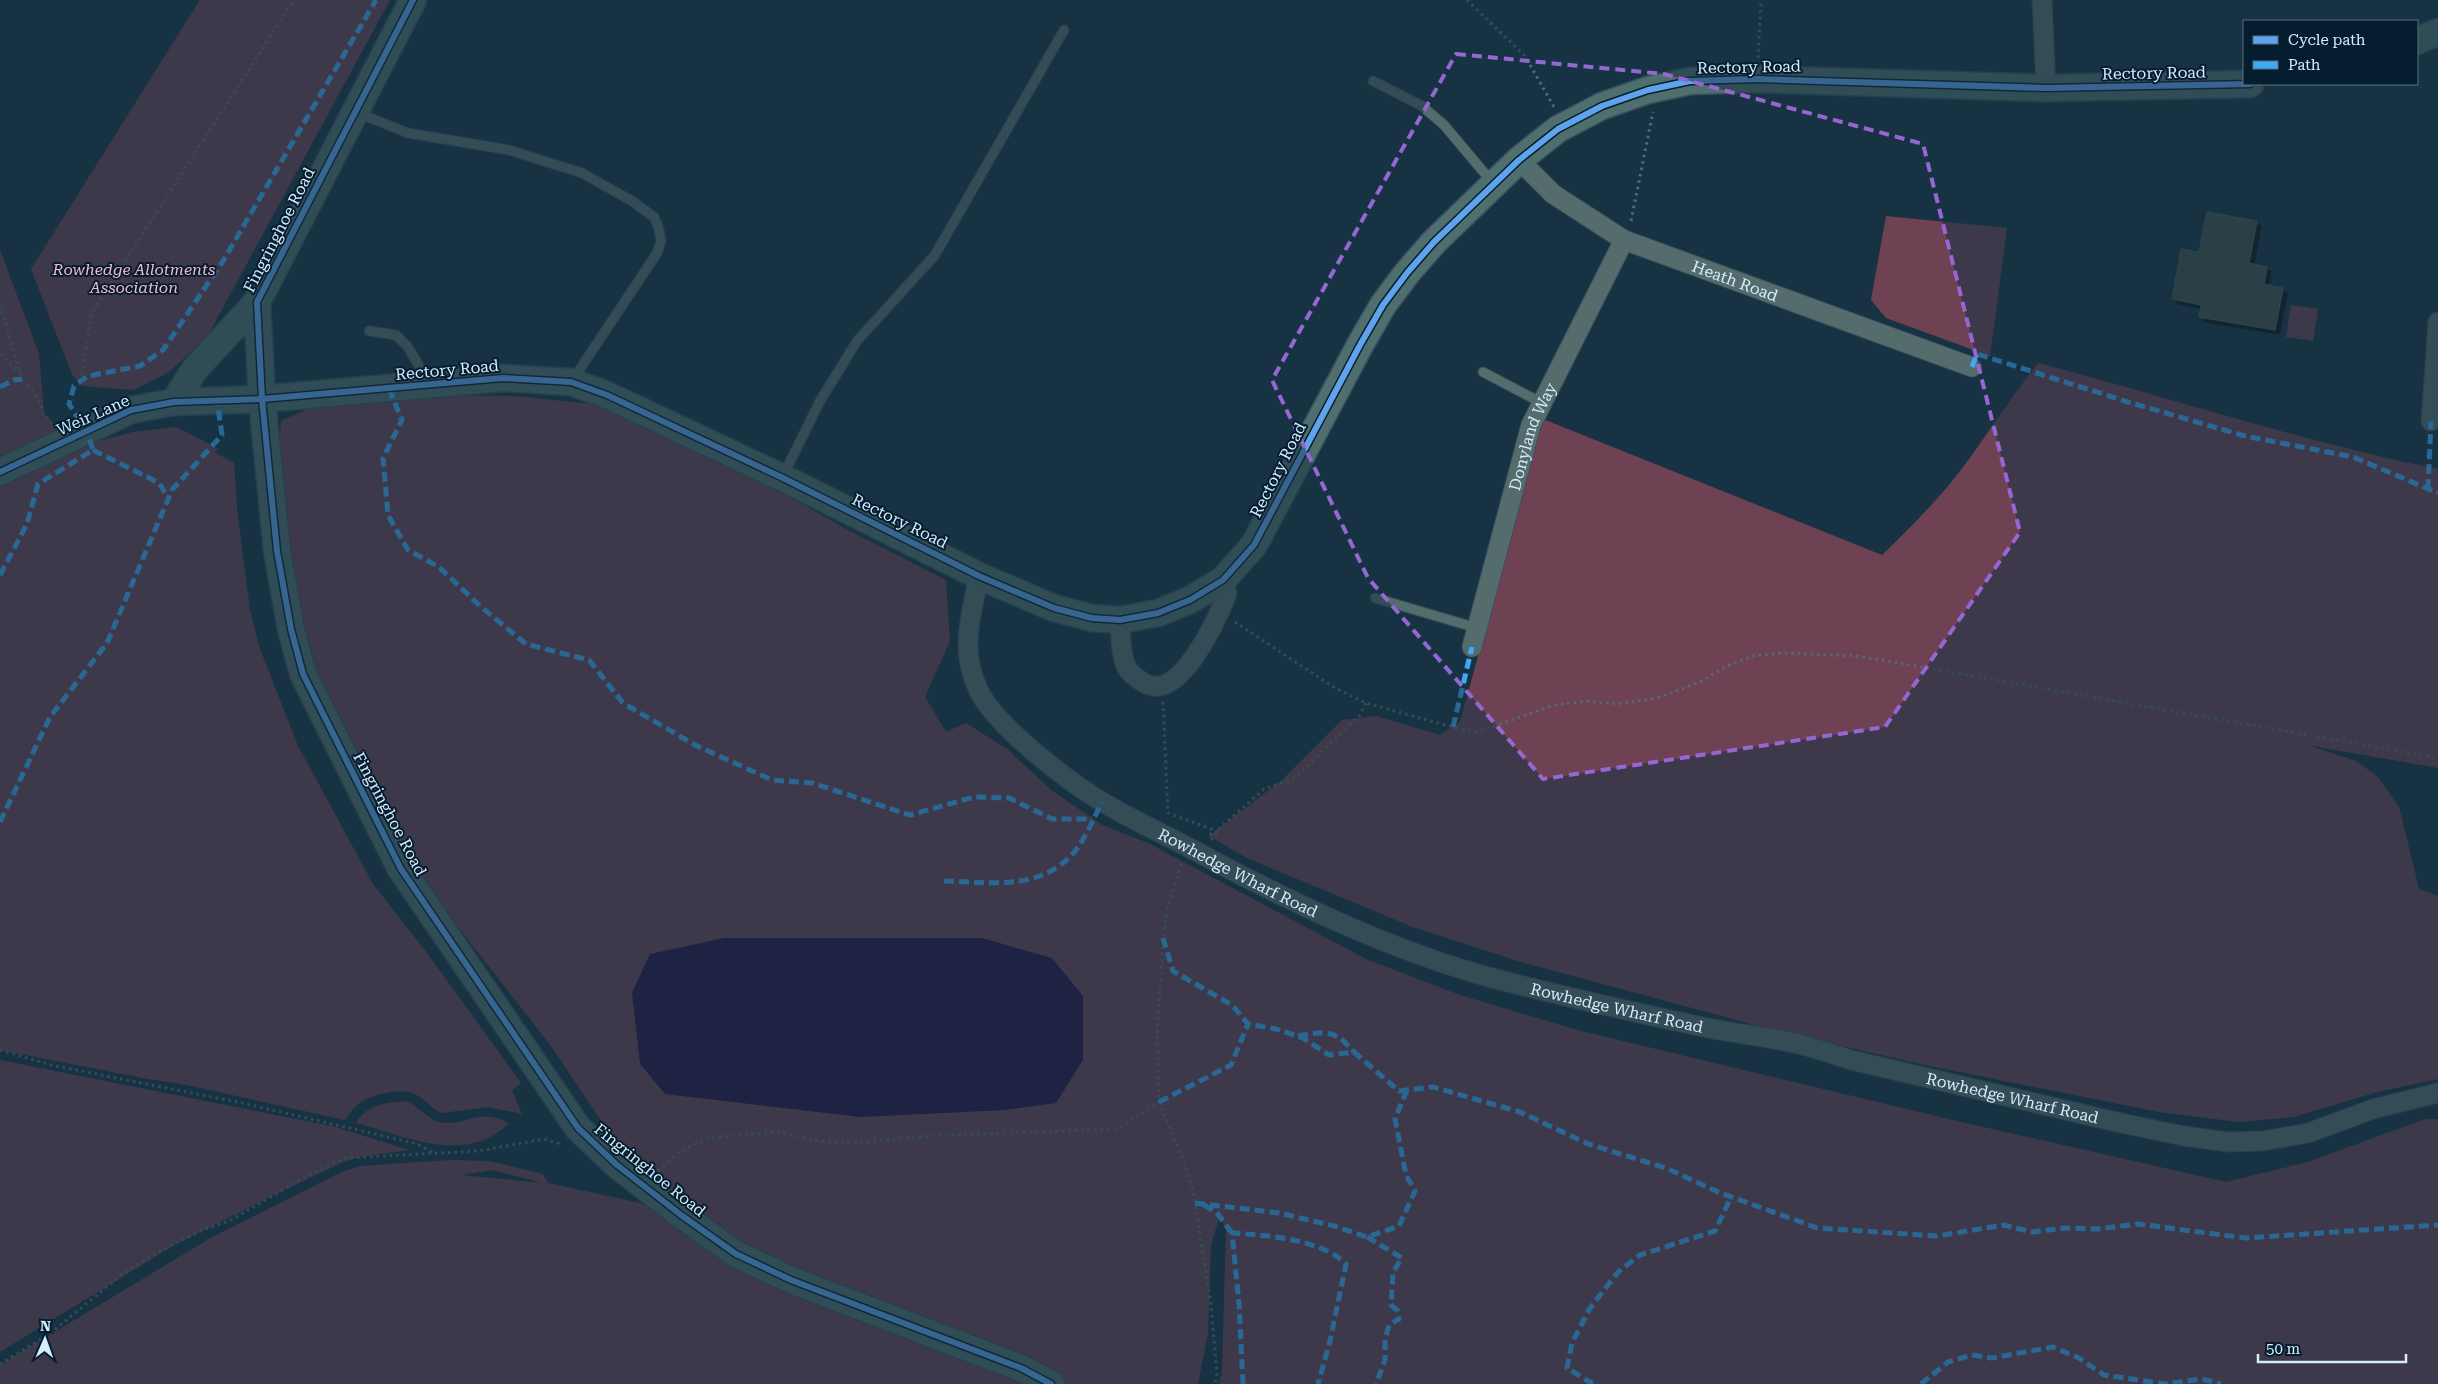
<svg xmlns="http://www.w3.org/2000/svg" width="2438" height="1384" viewBox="0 0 2438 1384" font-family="'Roboto Serif',serif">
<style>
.green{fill:#6e4253;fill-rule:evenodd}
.water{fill:#261044}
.building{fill:#40504c;stroke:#4c5c59;filter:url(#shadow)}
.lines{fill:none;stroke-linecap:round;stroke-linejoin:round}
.lane-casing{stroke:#39505e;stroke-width:11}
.street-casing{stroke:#39505e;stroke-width:21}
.secondary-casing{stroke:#39505e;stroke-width:29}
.path{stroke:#556a6f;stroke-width:3;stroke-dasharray:2.5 4;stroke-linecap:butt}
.lane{stroke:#546c6b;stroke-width:9}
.street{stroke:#546c6b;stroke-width:19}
.secondary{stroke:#4f6e6e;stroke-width:26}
.quiet{stroke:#3fa9f5;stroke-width:5;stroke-dasharray:10 5;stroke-linecap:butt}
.cycleway-casing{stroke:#051e2f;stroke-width:9}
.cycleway{stroke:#60a3ed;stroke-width:6}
.marked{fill:none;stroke:#9666d2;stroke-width:4;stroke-dasharray:10 6;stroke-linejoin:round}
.labels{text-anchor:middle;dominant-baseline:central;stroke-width:4;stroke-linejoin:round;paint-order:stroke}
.street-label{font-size:16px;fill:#d4ecfe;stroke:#051e2f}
.park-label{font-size:16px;font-style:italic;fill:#f7b7c9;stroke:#051e2f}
</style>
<defs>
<filter id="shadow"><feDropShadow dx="4.5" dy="4.5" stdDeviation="0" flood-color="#0009"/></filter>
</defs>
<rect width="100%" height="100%" fill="#173343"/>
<g class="green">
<path d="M200,0H390L207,337L169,372L133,390L82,386L72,374L31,269Z"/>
<path d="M1886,216L2007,228L1990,356L1886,318L1871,300Z"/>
<path d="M0,250L39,354L44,413L74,448L133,432L176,427L219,449L214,452L234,463L237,509L250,610L260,649L298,746L373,884L430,957L521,1083L512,1090L522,1114L489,1107L441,1113C431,1108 424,1097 412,1093C397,1088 369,1095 357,1105C352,1109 348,1115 345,1120L182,1084L143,1078L0,1050Z"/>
<path d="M2291,305L2318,309L2313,341L2286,337Z"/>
<path d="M2038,363C2172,398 2303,442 2438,469V768L2307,745L2356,761L2378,777L2399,807L2419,889L2438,896V1079L2377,1092L2294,1117L2239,1122L2159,1112L1925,1065L1785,1033L1521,962L1413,927L1249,859L1209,836L1282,780L1342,720L1376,716L1440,735L1460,722L1543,419L1882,555C1913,525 1944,494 1969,459C1992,427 2014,394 2038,363Z"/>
<path d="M338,395L515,396L601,405L721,458L846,529L946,580L950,641L925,697L946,732L966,723L1007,749L1051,790L1102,825L1148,843L1368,960L1460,995L1577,1030L1961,1122L2226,1182L2308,1162L2425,1119H2438V1384H1219L1222,1370L1226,1230L1220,1215L1211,1244L1208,1332L1198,1384H0V1365L209,1239L342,1172L361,1166L450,1160L489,1161L543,1174L548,1183L691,1214L630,1164L551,1046L420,878L348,751L293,621L274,518L281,421ZM1056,1103L1003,1110L860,1117ZM493,1170L543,1183L460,1175Z"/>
<path d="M0,1060L336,1127L409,1150L359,1157L341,1163L272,1196L174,1245L0,1352Z"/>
<path d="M405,1101C418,1105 427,1119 439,1122C466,1128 477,1106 509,1123C466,1166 405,1136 356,1123C366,1105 386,1103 405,1101Z"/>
</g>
<path class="water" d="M724,938H982L1052,958L1083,996V1060L1056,1103L1003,1110L860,1117L665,1094L640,1064L632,993L650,954Z"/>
<path class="building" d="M2207,212L2257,221L2249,263L2267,267L2264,284L2283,288L2275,330L2199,317L2201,305L2172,299L2181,249L2199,252Z"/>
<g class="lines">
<g class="lane-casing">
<g id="lane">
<path d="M1373,81L1422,106L1444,125L1492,182"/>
<path d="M358,113L408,133L509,150L582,173L632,201L654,217L659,229L661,241L657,253L572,381"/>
<path d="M369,331L396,335L408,347L428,381"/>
<path d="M1483,372L1542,403"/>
<path d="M783,476L820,401L857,341L935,255L1064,30"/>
<path d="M1375,598L1477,628"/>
</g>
</g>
<g class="street-casing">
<g id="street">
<path d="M2042,0L2046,88"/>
<path id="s1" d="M1519,160L1553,194L1624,240L1972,367"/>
<path d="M2431,421L2438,322"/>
<path id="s2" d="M979,576C971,615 960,649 977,687C992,724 1069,782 1104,803C1131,819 1159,832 1186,846C1282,898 1390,951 1496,979C1566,997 1637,1013 1708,1028C1738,1034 1769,1037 1799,1044C1816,1048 1834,1055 1851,1060L2121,1123L2184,1136L2228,1142L2262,1141L2308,1133L2373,1109L2438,1093"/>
<path d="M1120,620C1121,634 1120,652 1126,666C1129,674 1139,680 1146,684C1181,701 1218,617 1227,594L1223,580"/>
<path id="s3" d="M1472,647L1531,425L1624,240"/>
</g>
</g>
<g class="secondary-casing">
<g id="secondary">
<path d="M413,0L257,302L262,399L277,551L291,629L303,674L401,869L578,1128L617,1165L681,1215L736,1254L791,1280L1021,1368L1051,1384"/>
<path d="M2417,41L2438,32"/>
<path d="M174,402L195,369L257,302"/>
<path d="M0,472L131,410L174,402L262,399L503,378L571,382L607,395L783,478L979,576L1054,608L1092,618L1120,620L1158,613L1190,600L1223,580L1254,545L1360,345L1383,305L1407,273L1434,242L1519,160L1558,129L1602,106L1648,90L1690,81L1757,79L2046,88L2250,84"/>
</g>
</g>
<g class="path">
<path d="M1467,0L1525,56L1554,107"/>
<path d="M1758,58L1761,0"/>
<path d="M1631,221L1653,112"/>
<path d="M0,305L22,379L32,389L41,404L42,412L51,423"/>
<path d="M0,354L20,373"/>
<path d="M81,381L91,314L294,0"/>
<path d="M1235,622L1335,688L1366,703L1460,729L1477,732L1554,705L1587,701L1616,704L1657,698L1700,682L1725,667L1752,656L1782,653L1856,656L1888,661L2438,758"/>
<path d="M1163,702L1168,813L1217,831L1207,836"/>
<path d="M1211,840L1221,827L1264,789L1295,778L1360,715L1366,703"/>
<path d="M1181,864L1167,910L1163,944L1157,1034L1159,1102L1184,1162L1193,1191L1211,1305L1217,1374L1215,1384"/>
<path d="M0,1050L51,1065L242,1103L418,1144L435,1154"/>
<path d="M658,1171L680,1151L708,1138L776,1132L825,1142H867L928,1136L1117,1129L1159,1102"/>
<path d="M0,1364L48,1335L124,1273L164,1249L205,1229L229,1221L312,1173L345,1158L478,1151L544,1139L561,1144"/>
</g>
<use href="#lane" class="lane"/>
<use href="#street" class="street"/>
<use href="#secondary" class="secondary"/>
<g class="quiet">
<path d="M1972,367L1977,354L2128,402L2245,436L2353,457L2438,493"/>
<path d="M0,387L14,380L22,379"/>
<path d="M389,389L402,420L383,458L388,515L408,550L439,567L480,606L526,644L589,660L623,703L695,745L772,780L812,783L910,815L974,797L1009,798L1052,819H1092"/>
<path d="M93,450L159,483L169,499"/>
<path d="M2428,489L2431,421"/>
<path d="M0,575L27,524L38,484L93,450L87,432L69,404L74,386L88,376L140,366L163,350L223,261L376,0"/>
<path d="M1453,727L1472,647"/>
<path d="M0,822L50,717L107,643L172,490L222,435L217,400"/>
<path d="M944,881C989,882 1033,891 1069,858C1083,844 1093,820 1102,802"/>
<path d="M1163,938L1173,971L1232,1005L1248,1024L1276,1029L1303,1038L1329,1055L1354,1052L1399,1091L1433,1087L1520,1112L1588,1144L1666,1168L1718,1192L1817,1228L1937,1236L2004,1225L2032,1232L2065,1228L2097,1229L2138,1224L2246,1238L2438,1225"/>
<path d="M1298,1036C1325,1031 1335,1029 1354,1052"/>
<path d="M1159,1102L1231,1065L1248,1024"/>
<path d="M1195,1203L1279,1213L1334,1226L1367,1237L1399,1226L1415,1191L1406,1175L1395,1119L1407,1090"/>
<path d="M1204,1205L1217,1213L1232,1233"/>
<path d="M1367,1237L1402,1258L1393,1272L1391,1305L1398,1311L1399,1319L1389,1325L1385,1340V1360L1376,1384"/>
<path d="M1243,1384L1239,1303L1232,1233C1266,1235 1321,1239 1346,1264L1330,1341L1318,1384"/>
<path d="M1593,1384L1567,1368L1572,1343L1590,1308L1618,1272L1640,1255L1715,1231L1731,1197"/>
<path d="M1921,1384L1948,1362L1972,1355L1992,1358L2053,1347L2079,1358L2104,1375L2165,1384L2202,1379L2221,1384"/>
</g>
<g class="cycleway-casing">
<g id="cycleway">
<path d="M413,0L257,302L262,399L277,551L291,629L303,674L401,869L578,1128L617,1165L681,1215L736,1254L791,1280L1021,1368L1051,1384"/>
<path d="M0,472L131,410L174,402L262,399L503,378L571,382L607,395L783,478L979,576L1054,608L1092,618L1120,620L1158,613L1190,600L1223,580L1254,545L1360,345L1383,305L1407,273L1434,242L1519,160L1558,129L1602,106L1648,90L1690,81L1757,79L2046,88L2250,84"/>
</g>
</g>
<use href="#cycleway" class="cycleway"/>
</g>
<path d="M0 0H2438V1384H0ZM1456,54L1664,74L1923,144L2020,532L1885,727L1543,779L1368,578L1272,380Z" fill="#173343" fill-opacity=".55" fill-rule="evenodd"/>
<path class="marked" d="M1456,54L1664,74L1923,144L2020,532L1885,727L1543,779L1368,578L1272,380Z"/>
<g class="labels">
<g class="street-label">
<text transform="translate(1749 67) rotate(-1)">Rectory Road</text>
<text transform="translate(2154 73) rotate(-1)">Rectory Road</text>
<text transform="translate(279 230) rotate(-63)">Fingringhoe Road</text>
<text stroke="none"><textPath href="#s1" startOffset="251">Heath Road</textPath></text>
<text transform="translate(447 370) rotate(-5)">Rectory Road</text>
<text transform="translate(93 415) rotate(-24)">Weir Lane</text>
<text stroke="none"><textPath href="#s3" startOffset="219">Donyland Way</textPath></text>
<text transform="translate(1278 470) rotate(-63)">Rectory Road</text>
<text transform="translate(900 521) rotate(26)">Rectory Road</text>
<text transform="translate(390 814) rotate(62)">Fingringhoe Road</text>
<text stroke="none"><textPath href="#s2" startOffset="438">Rowhedge Wharf Road</textPath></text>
<text stroke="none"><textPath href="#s2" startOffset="842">Rowhedge Wharf Road</textPath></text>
<text stroke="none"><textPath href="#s2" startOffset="1248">Rowhedge Wharf Road</textPath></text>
<text transform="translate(650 1170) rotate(39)">Fingringhoe Road</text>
</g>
<g class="park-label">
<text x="134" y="269">Rowhedge Allotments<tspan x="134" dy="18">Association</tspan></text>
</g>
</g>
<rect x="2243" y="20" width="175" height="65" fill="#051e2f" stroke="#587082"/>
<rect x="2253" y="36" width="25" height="8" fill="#60a3ed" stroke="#587082"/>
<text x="2288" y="45" font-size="15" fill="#d4ecfe">Cycle path</text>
<rect x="2253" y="61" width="25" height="8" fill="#3fa9f5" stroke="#587082"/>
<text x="2288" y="70" font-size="15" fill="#d4ecfe">Path</text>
<g transform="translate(45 1339) rotate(2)" stroke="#051e2f" stroke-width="4" paint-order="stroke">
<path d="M0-4L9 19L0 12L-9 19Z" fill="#d4ecfe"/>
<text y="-8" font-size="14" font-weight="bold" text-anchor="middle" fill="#d4ecfe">N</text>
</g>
<path d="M2258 1354v8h148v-8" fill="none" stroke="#d4ecfe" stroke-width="2.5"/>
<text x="2266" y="1354" font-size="15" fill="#d4ecfe" stroke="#051e2f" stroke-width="4" paint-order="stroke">50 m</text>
</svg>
